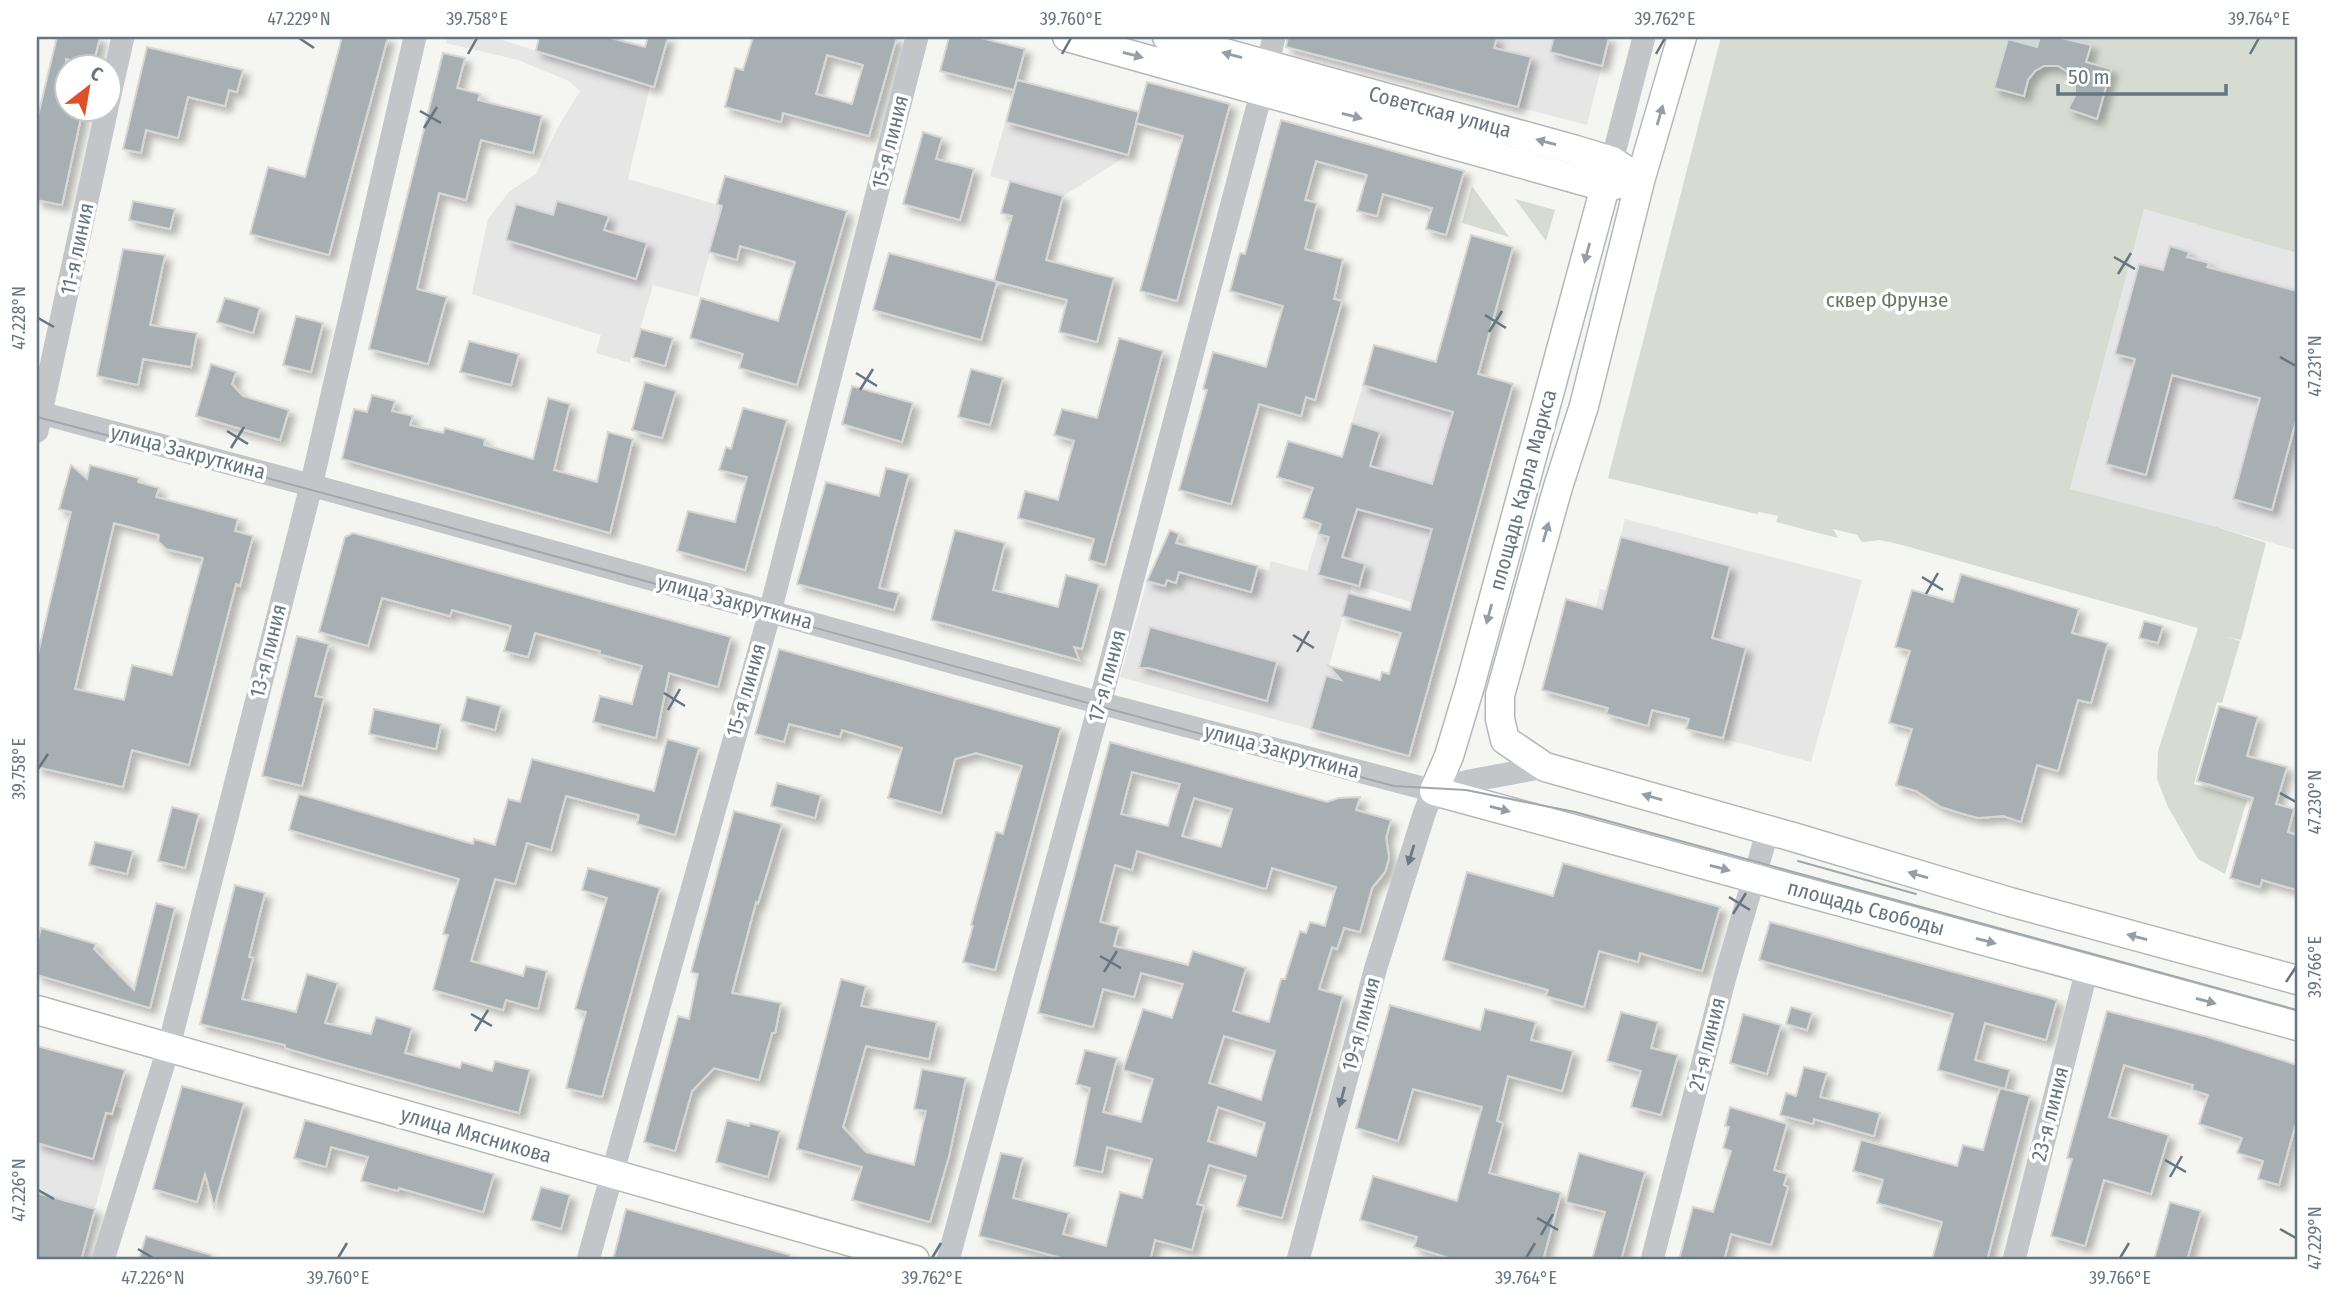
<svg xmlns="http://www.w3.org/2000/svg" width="2334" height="1297" viewBox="0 0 2334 1297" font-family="'Fira Sans Condensed',sans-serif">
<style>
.built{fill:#e5e6e5}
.green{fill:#d6dcd2}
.building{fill:#a7afb3;stroke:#d6d6d4;stroke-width:2;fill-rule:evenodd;filter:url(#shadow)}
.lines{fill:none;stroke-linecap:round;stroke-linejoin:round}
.major-casing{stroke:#b3b8bb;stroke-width:31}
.minor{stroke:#c3c6c9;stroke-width:23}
.major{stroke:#fff;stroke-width:28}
.tram{stroke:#a1a7ac;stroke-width:2}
.oneway{fill:#939ea7}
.oneway2{fill:#6a7985}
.ticks{fill:none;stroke:#657581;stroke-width:2.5}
.labels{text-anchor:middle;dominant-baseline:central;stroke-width:7;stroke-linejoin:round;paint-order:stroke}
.street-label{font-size:21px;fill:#657581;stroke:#fff}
.park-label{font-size:21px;fill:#687963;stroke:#fff}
.neatline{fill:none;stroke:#657581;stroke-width:2.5}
.ticks-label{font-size:18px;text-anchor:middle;fill:#657581}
</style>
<defs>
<filter id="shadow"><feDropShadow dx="6" dy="6" stdDeviation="3.5" flood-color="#0004"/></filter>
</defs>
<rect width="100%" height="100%" fill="#f5f5f1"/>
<g class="built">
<path d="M447,37H493L650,86L628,179L722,206L698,297L653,285L630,363L596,353L601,335L472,294L488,219L510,191L536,174L557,129L580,91L569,81L518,60L446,43Z"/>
<path d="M1481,37H1609L1587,125L1465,93Z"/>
<path d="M1017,80L1139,112L1128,155L1063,196L990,176Z"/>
<path d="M2144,209L2297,253V550L2217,527L2070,490Z"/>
<path d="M1436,362L1513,384L1449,614L1352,584L1329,666L1427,693L1409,756L1120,677L1147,581L1165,586L1167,580L1176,583L1179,572L1251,592L1258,568L1269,571L1271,561L1307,571L1363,385L1421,402Z"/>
<path d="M1625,519L1862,580L1811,762L1686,729L1688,719L1653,710L1648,726L1606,714L1610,699L1580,690L1577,699L1542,690L1566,599L1596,607L1600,589L1607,590Z"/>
<path d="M37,1046L125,1070L115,1106L122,1109L81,1260H37Z"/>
</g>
<g class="green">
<path d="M1721,37H2297V253L2144,209L2070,489L2217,527L2266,543L2241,640L2227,637L2240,641L2222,703L2217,702L2194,784L2247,800L2225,874L2198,859L2168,807L2157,779L2158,751L2198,628L1902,545L1880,540L1862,542L1857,535L1833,529L1838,538L1776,522L1778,516L1759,512L1757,514L1608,478Z"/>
<path d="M1472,186L1509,237L1462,223Z"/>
<path d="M1515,199L1555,210L1546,241Z"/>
</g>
<g class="building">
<path d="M57,37H100L93,65L66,59V108H83L62,205L37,200V120Z"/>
<path d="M342,37H388L329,255L250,234L268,167L305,177Z"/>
<path d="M539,37H607L645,47L648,37H668L654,87L536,51Z"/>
<path d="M753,37H897L869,136L783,113L781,122L725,107L735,68L743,70ZM827,55L863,65L852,104L816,94Z"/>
<path d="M949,37H977L1025,49L1014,90L940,71Z"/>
<path d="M1288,37H1497L1494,48L1531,57L1518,107L1286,47Z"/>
<path d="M1554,37H1609L1602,66L1550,52Z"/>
<path d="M2040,37H2057L2091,45L2086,62L2111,69L2097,119L2068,109L2075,96V84L2068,72L2058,66H2044L2035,71L2028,80L2024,96L1994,88L2008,39L2037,47Z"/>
<path d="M147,47L243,70L237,92L229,90L225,106L188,97L178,138L146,130L141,153L123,149Z"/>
<path d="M443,53L465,58L457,88L480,94L478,100L542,116L533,153L481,140L466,200L439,193L417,289L447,297L428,364L369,349Z"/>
<path d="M1017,80L1139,112L1128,155L1006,122Z"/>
<path d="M1147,82L1230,104L1177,301L1140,291L1183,136L1136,123Z"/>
<path d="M1281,120L1464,171L1446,235L1426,229L1432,208L1383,194L1377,216L1357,211L1367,175L1316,161L1305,200L1317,203L1305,249L1343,259L1334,299L1342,301L1315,400L1306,397L1301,416L1259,404L1231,504L1179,490L1207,390L1203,389L1213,352L1266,367L1283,306L1230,291L1240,253L1245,254Z"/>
<path d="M923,132L942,138L936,159L974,169L960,220L903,204Z"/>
<path d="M725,176L847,211L797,385L739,368L743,354L690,338L701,298L778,321L795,262L740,246L737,260L709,252L722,206L717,204Z"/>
<path d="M1010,181L1063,196L1046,260L1114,278L1097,342L1059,332L1067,300L994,281L1012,216L1001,213Z"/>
<path d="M133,201L175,209L170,229L129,220Z"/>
<path d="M557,201L609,216L604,230L647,243L636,279L506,240L516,204L553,215Z"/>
<path d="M1471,235L1513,247L1478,374L1513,384L1409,756L1311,729L1326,676L1341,680L1329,666L1380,680L1382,672L1389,674L1401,633L1342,616L1348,593L1410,610L1432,529L1357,509L1342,557L1365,564L1359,586L1318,575L1329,537L1318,534L1321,524L1303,518L1313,488L1277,477L1288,441L1342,457L1352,423L1380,432L1370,466L1432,484L1453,412L1363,385L1374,345L1436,362Z"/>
<path d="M2170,246L2189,252L2187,257L2209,263L2207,267L2297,291V417L2272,510L2233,499L2260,398L2172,375L2146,475L2106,464L2135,359L2115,354L2139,264L2163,270Z"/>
<path d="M123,249L165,255L150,325L197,333L191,367L143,359L138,385L97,376Z"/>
<path d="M889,253L997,282L981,340L873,310Z"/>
<path d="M225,298L260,308L253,333L217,322Z"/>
<path d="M296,316L323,323L311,372L283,365Z"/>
<path d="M641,329L673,338L665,366L633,357Z"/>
<path d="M1119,338L1163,351L1105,565L1089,560L1094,539L1018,518L1025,491L1058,500L1074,441L1054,435L1062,409L1097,418Z"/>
<path d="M469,341L519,354L511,385L460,372Z"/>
<path d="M211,364L236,372L232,384L243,396L289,410L280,440L196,416Z"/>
<path d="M971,369L1003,378L990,425L958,417Z"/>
<path d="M645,382L676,391L662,438L632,430Z"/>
<path d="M852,386L913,403L902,442L842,424Z"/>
<path d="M372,395L395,401L392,411L413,416L410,425L443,433L445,428L485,439L484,445L533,459L548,398L570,404L554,470L597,482L608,432L633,439L610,533L342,459L354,409L367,412Z"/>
<path d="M743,408L787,420L745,570L677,551L688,511L735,522L747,477L719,470L726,447L731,449Z"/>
<path d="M71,465L87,479L90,465L139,478L138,482L159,488L156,497L238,519L235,531L253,536L240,586L236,584L189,765L132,750L123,787L37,767V658L71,512L59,509ZM114,523L159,535L158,541L166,549L203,558L172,675L132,665L124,700L75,689Z"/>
<path d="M886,468L909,474L879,588L899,593L894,610L797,584L826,482L879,496Z"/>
<path d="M955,530L1005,543L993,590L1058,607L1066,575L1099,584L1082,649L1074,647L1079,660L931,620Z"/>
<path d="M1170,530L1179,534L1176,543L1258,566L1251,592L1179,572L1176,583L1167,580L1165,586L1147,581Z"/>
<path d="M353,533L731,637L718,687L669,673L656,738L593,722L600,696L632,704L642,666L599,654L600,651L535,633L528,657L504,651L511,626L452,610L450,616L382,598L368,646L319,632L343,544L345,537Z"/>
<path d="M1621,537L1730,566L1712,638L1746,648L1723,738L1686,729L1689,719L1652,710L1648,726L1606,714L1608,708L1542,690L1566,599L1602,609Z"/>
<path d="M1961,574L2079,609L2072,633L2108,643L2091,703L2078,700L2058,771L2037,765L2021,822L2003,816L1978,818L1960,813L1941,807L1916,791L1896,785L1912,729L1889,723L1910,651L1895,647L1912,590L1953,602Z"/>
<path d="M2144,621L2163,626L2158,643L2139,638Z"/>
<path d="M1150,627L1277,662L1267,701L1149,668H1139Z"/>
<path d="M297,636L329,644L315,696L324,698L302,786L262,776Z"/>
<path d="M779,649L1061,728L995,970L963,962L973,926L971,925L996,832L1003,834L1022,766L976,753L955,759L941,813L888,798L902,748L842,730L840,737L789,724L784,742L755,734Z"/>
<path d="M467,697L501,706L495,730L461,721Z"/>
<path d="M2219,706L2258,717L2247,756L2287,767L2276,804L2294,809L2288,832L2297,835V890L2262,880L2260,887L2230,878L2253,798L2197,781Z"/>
<path d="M374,709L441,724L436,749L369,734Z"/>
<path d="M667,739L699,748L675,835L637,824L639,815L566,796L551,850L527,843L515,884L495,879L471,961L523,976L526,966L547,971L538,1009L506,1000L503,1010L433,990L448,935L443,934L459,879L289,830L299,794L473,844L474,839L495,845L508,799L520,802L532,759L654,791Z"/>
<path d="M1110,742L1327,802L1339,798L1360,797L1356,810L1391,820L1386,838L1389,858L1385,872L1372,888L1360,932L1344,928L1337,949L1332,947L1319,989L1343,996L1282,1218L1237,1206L1246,1176L1209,1165L1197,1204L1204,1206L1192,1250L1155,1240L1150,1260H1069L979,1236L1001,1153L1023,1158L1013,1198L1069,1213L1063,1234L1106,1246L1120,1192L1142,1198L1152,1159L1107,1147L1102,1172L1074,1166L1090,1088L1076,1084L1085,1050L1117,1058L1103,1112L1141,1122L1153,1079L1123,1070L1143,1009L1172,1018L1183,984L1141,973L1134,997L1103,989L1093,1027L1038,1013ZM1132,772L1180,784L1168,826L1121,814ZM1194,798L1232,809L1221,847L1182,836ZM1137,851L1266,889L1272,868L1336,887L1325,926L1310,922L1306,933L1300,931L1285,979H1281L1269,1022L1233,1011L1246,968L1193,951L1188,965L1114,946L1119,927L1100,922L1115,865L1132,870ZM1224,1036L1275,1051L1261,1100L1209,1083ZM1218,1107L1265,1123L1256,1156L1208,1141Z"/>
<path d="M777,783L821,795L815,818L771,806Z"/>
<path d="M172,807L199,814L185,868L158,861Z"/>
<path d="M734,811L782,824L758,903L756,902L732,993L781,1003L775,1033H772L759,1080L714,1068L692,1091L675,1151L644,1142L678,1016L689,1019L698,974L691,972Z"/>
<path d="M95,842L133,851L127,874L89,865Z"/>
<path d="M1563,863L1720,907L1702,971L1640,953L1638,962L1599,951L1584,1007L1546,996L1548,990L1443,960L1467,872L1553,896Z"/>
<path d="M588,868L660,888L602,1097L566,1088L586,1012L575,1009L607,898L582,890Z"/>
<path d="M235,885L265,893L249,957L253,958L242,999L296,1012L307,974L338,983L325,1023L371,1034L376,1017L412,1028L405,1053L460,1068L462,1062L492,1071L495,1061L530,1070L519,1113L326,1060L285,1048V1045L200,1024Z"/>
<path d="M156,903L175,908L150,1008L37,975V945L41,928L96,944L94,949L134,990Z"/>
<path d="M1770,922L2057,1000L2046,1040L1985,1023L1975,1060L2010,1070L2005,1089L1938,1070L1953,1014L1759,960Z"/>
<path d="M841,979L866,986L861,1006L937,1022L929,1059L866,1046L843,1127L866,1152L914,1165L926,1111L914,1109L922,1069L966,1078L949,1156L930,1222L852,1200L862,1167L797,1149Z"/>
<path d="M1390,1005L1480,1030L1485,1009L1536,1022L1531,1040L1573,1051L1562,1091L1508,1076L1497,1121L1503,1123L1489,1173L1561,1193L1543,1260H1455L1414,1247L1417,1237L1360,1220L1373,1176L1457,1201L1482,1107L1413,1089L1398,1141L1356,1128Z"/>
<path d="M1791,1007L1812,1013L1807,1030L1786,1024Z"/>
<path d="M2107,1011L2208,1037L2297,1065V1119L2279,1185L2258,1179L2263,1161L2237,1153L2242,1138L2199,1124L2208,1095L2192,1090L2193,1085L2124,1065L2109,1117L2169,1135L2151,1194L2104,1180L2085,1246L2051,1236L2072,1159L2067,1158Z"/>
<path d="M1621,1012L1658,1022L1651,1048L1678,1055L1661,1115L1631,1107L1641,1071L1607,1061Z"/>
<path d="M1743,1014L1781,1025L1767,1074L1730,1063Z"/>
<path d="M37,1046L125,1070L112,1114L106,1113L93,1159L37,1143Z"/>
<path d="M1804,1067L1827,1073L1820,1097L1880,1113L1874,1136L1814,1119L1813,1124L1780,1115L1786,1093L1796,1096Z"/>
<path d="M182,1086L244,1103L214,1207L205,1174L197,1202L153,1189Z"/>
<path d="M2000,1088L2030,1096L1987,1260H1932L1942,1222L1877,1203L1883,1180L1853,1171L1861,1140L1957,1166L1963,1145L1983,1150Z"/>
<path d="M1730,1107L1787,1124L1774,1170L1787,1174L1784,1185L1788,1187L1771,1245L1731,1234L1724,1260H1679L1693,1207L1713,1212L1731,1151L1723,1148L1729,1127L1725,1126Z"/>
<path d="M305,1120L494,1174L483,1212L399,1188L398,1191L361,1181L368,1157L331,1147L326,1167L294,1158Z"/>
<path d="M727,1120L749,1126L750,1123L780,1131L768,1177L716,1162Z"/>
<path d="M1579,1153L1645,1172L1621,1260H1592L1605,1212L1566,1202Z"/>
<path d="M541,1187L570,1195L561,1229L531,1220Z"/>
<path d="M37,1193L95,1209L81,1260H37Z"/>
<path d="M2170,1202L2201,1211L2187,1260H2154Z"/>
<path d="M626,1209L790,1255L789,1260H613Z"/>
<path d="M146,1236L211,1255L210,1260H139Z"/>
</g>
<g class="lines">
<g class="major-casing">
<g id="major">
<path d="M1067,37L1605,187L1624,183"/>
<path d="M1167,37L1576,150L1612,161L1627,171"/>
<path d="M1682,37L1640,181L1584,406L1558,487L1500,695V719L1505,740L1545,767L1793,837L2010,902L2297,980"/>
<path d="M1612,161L1470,686L1449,756L1434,791L2297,1026"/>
<path d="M37,1010L915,1260"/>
</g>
</g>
<g class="minor">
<path d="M108,103L123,37"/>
<path d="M1612,161L1644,37"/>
<path d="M37,412L336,492L1100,703L1434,791"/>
<path d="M37,431L107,108"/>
<path d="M1434,791L1469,781L1545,767"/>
<path d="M103,1260L169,1046L310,490L415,37"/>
<path d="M588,1260L770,612L917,37"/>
<path d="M948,1260L1100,703L1258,105L1274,37"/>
<path d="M1298,1260L1376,967L1425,811L1434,791"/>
<path d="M1652,1260L1725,977L1768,830"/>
<path d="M2014,1260L2087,969"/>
</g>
<use href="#major" class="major"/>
<g class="tram">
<path d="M37,417C491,535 941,665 1394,786L1466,790L1575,812L2297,1010"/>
<path d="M1798,861L1916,894"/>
</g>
</g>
<defs><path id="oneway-solid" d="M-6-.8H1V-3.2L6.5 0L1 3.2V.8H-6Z" transform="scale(1.75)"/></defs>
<g class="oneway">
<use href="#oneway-solid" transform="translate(1133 55) rotate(15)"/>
<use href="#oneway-solid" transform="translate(1232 55) rotate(-165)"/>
<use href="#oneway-solid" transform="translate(1660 115) rotate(-74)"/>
<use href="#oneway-solid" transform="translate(1352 116) rotate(15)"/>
<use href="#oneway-solid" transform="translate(1546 142) rotate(-165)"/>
<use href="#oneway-solid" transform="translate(1587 253) rotate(105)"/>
<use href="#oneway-solid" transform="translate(1546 532) rotate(-74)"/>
<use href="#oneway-solid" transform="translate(1489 614) rotate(105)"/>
<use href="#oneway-solid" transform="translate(1652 797) rotate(-164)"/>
<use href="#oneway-solid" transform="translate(1500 809) rotate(15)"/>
<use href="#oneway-solid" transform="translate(1720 868) rotate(15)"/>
<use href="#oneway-solid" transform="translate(1918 875) rotate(-164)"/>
<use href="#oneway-solid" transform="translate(2137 937) rotate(-165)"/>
<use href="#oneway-solid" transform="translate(1986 941) rotate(15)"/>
<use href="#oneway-solid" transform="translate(2206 1001) rotate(15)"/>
</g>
<g class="oneway2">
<use href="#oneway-solid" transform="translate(1411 855) rotate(107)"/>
<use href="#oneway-solid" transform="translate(1342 1097) rotate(105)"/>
</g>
<path class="ticks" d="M299,38L314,48M468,54L477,38M1062,54L1071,38M1656,54L1665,38M2250,54L2259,38M420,111L441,123M424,128L437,107M2114,257L2135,269M2118,274L2131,253M1485,315L1506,328M38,318L54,327M1489,332L1502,311M2280,357L2296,366M856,373L877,386M860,390L873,369M227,431L248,444M231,448L244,427M1922,577L1943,590M1926,594L1938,573M1293,635L1314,648M1297,652L1309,631M664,693L685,706M668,710L680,689M38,769L48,754M2280,793L2296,802M1729,897L1750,910M1733,914L1746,893M1100,956L1121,968M1104,972L1117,951M2286,982L2296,967M471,1014L492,1026M475,1031L488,1010M2165,1160L2186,1172M2170,1177L2182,1156M38,1190L54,1199M1537,1218L1558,1230M2280,1229L2296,1238M1541,1235L1553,1214M138,1249L153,1258M338,1258L347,1243M932,1258L941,1243M1526,1258L1535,1243M2120,1258L2129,1243"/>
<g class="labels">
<g class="street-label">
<text transform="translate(1440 112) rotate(15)">Советская улица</text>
<text transform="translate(890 142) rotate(-76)">15-я линия</text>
<text transform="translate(77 249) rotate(-78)">11-я линия</text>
<text transform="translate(188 452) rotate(15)">улица Закруткина</text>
<text transform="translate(1523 490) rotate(-75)">площадь Карла Маркса</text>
<text transform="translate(735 602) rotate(15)">улица Закруткина</text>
<text transform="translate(268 651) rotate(-76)">13-я линия</text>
<text transform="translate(1107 676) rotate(-75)">17-я линия</text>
<text transform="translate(746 690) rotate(-74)">15-я линия</text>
<text transform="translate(1282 751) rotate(15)">улица Закруткина</text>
<text transform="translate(1866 908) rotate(15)">площадь Свободы</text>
<text transform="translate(1361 1024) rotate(-75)">19-я линия</text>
<text transform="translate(1707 1044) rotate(-76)">21-я линия</text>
<text transform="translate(2050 1114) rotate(-76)">23-я линия</text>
<text transform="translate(476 1135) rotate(16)">улица Мясникова</text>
</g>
<g class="park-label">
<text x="1887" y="300">сквер Фрунзе</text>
</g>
</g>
<rect width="2334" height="1297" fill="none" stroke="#ffffff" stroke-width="77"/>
<g transform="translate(88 88) rotate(31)"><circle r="33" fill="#ffffff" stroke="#c1c8cd" stroke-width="2"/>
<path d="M0-5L12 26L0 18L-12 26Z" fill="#dd5128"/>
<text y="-10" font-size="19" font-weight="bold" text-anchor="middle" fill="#657581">С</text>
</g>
<path d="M2058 84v10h168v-10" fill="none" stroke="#657581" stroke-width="3.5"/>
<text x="2068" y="84" font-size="21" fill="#657581" stroke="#ffffff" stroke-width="5" paint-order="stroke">50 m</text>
<rect x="38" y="38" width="2258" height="1220" class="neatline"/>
<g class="ticks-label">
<text x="299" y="25">47.229°N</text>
<text x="477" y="25">39.758°E</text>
<text x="1071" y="25">39.760°E</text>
<text x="1665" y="25">39.762°E</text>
<text x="2259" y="25">39.764°E</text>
<text transform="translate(19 318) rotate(-90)" y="6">47.228°N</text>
<text transform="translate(2315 366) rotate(-90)" y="6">47.231°N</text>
<text transform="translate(19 769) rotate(-90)" y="6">39.758°E</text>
<text transform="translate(2315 802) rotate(-90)" y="6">47.230°N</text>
<text transform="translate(2315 967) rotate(-90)" y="6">39.766°E</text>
<text transform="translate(19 1190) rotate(-90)" y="6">47.226°N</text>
<text transform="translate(2315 1238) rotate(-90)" y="6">47.229°N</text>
<text x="153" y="1284">47.226°N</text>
<text x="338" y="1284">39.760°E</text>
<text x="932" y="1284">39.762°E</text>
<text x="1526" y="1284">39.764°E</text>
<text x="2120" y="1284">39.766°E</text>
</g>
</svg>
